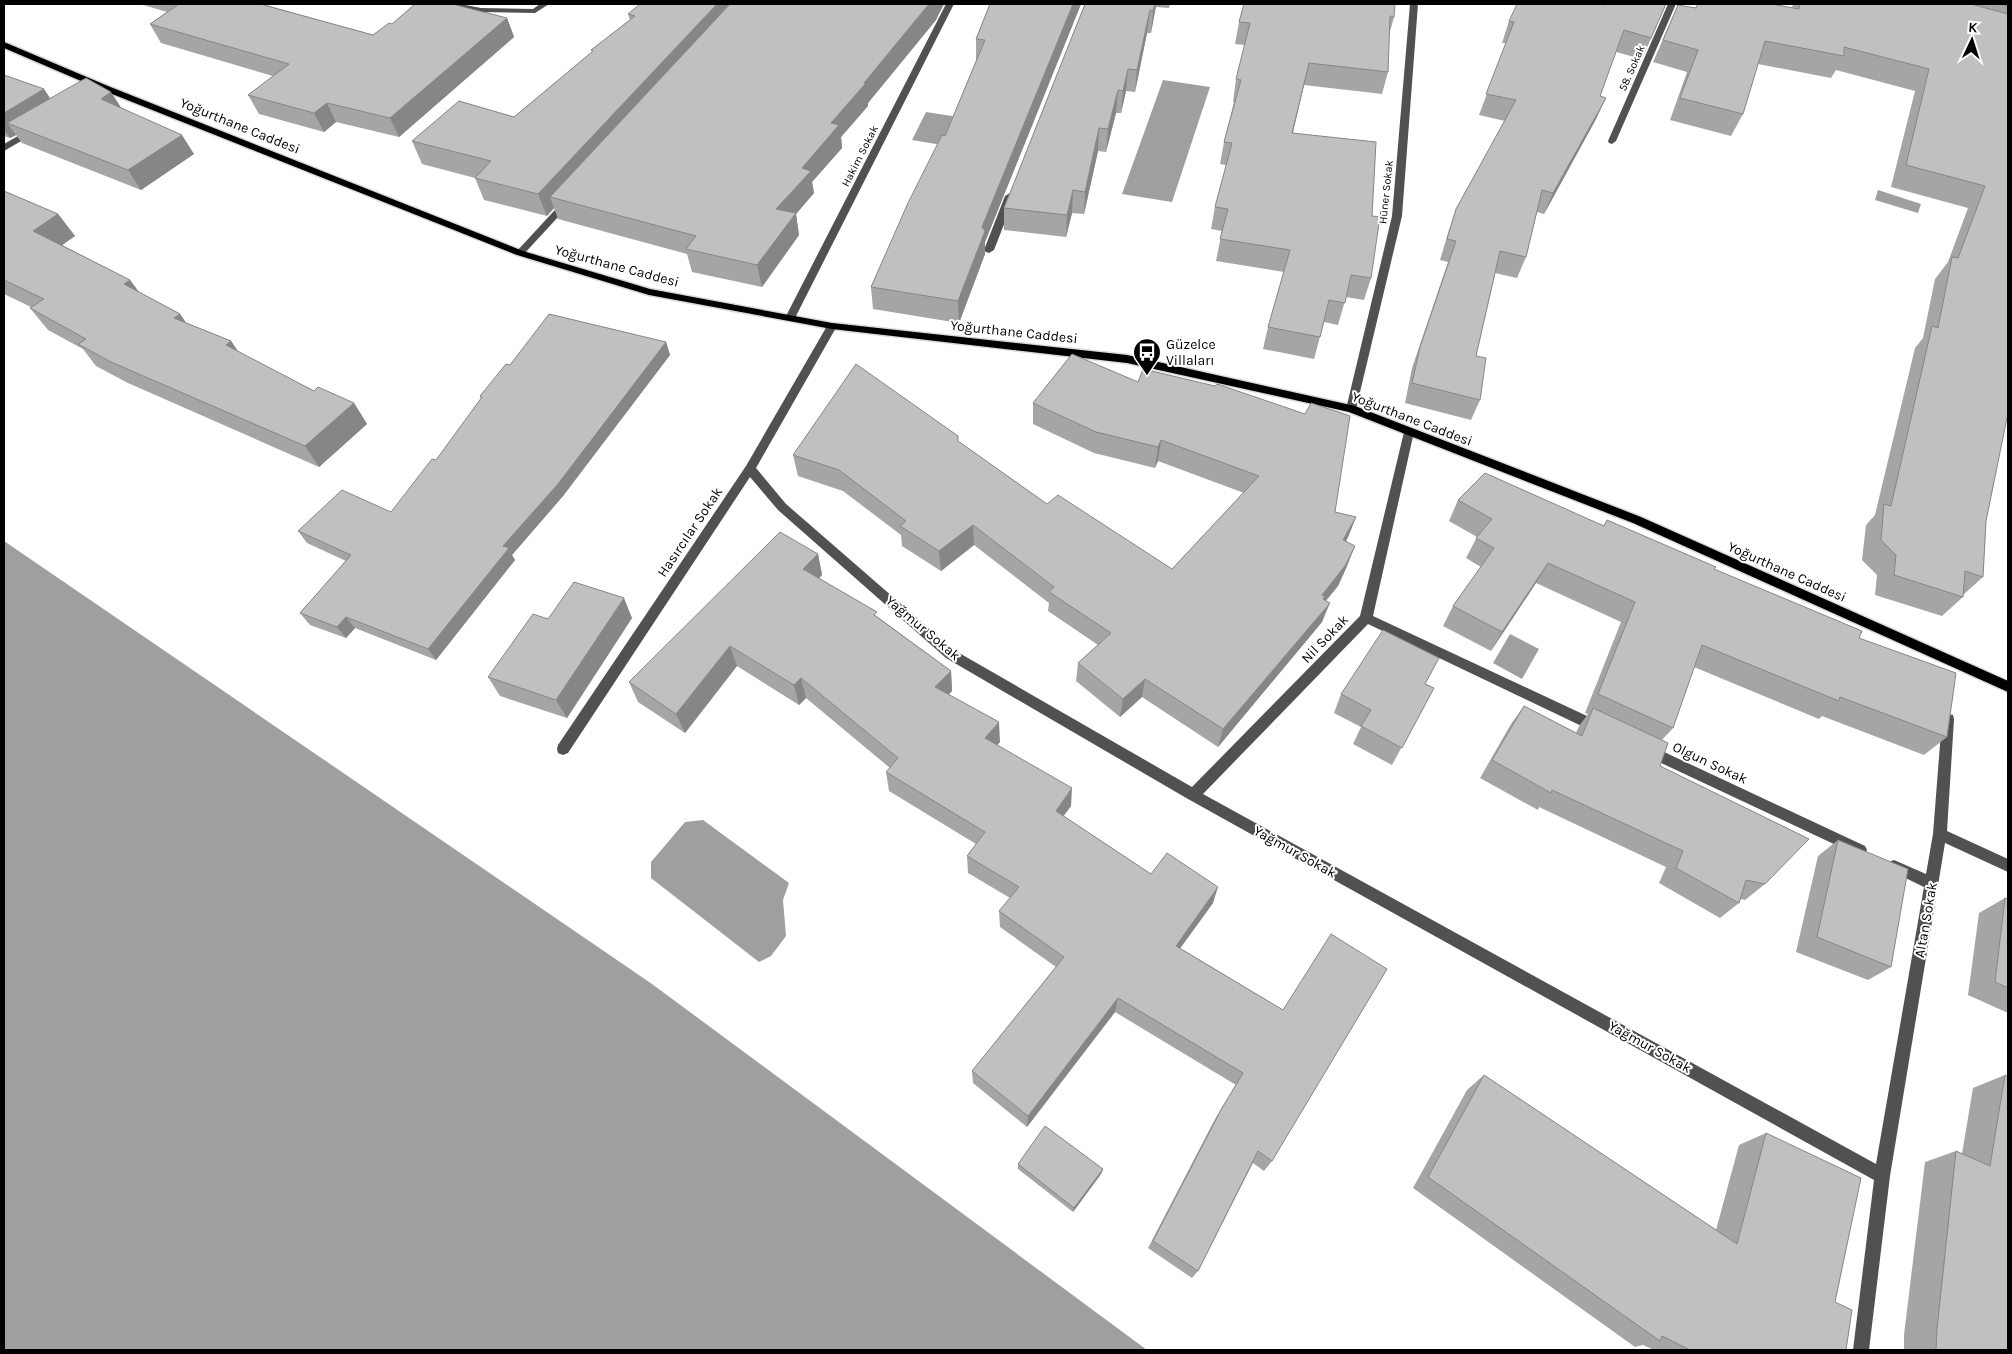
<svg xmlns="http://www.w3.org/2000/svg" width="2012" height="1354" viewBox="0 0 2012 1354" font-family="Karla,sans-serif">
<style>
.water{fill:#9f9f9f}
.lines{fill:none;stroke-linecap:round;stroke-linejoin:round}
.major-casing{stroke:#dbdbdb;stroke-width:3}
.minor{fill:#515151;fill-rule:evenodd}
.major{fill:#000;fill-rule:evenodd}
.wall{fill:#a5a5a5}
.shaded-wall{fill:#868686}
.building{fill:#c0c0c0;stroke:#868686}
.labels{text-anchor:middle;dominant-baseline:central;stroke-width:4;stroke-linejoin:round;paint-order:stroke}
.far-street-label{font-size:11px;fill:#000;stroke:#fff}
.street-label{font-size:14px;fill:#000;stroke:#fff}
.poi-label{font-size:14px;fill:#000;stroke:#fff;text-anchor:start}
</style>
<rect width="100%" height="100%" fill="#fff"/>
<g class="water">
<path d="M1163,80L1210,87L1172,202L1122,194Z"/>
<path d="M926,112L997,123L984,152L912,140Z"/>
<path d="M1878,190L1921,204L1918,213L1875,200Z"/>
<path d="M4,541L652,984L1147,1350H4Z"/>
<path d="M1510,634L1539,649L1522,679L1493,663Z"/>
<path d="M703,820L789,883L783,900L786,936L771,956L759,962L651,878V862L685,822Z"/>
</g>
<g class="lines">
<g class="major-casing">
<path id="major" d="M4,42L108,86L523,251L650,289L832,323L1127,355L1355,406L1641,517L2008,681V692L1633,523L1349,412L1127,363L832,329L649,295L517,255L102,90L4,48Z"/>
</g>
<g class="minor">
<path d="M444,4H460L481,8L533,9L540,4H549L535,13L481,12Z"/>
<path d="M946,4H954L795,318L794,320H786L785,318Z"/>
<path d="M1410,4H1418L1402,216L1356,409L1351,413L1346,409L1392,216Z"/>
<path d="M1668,4H1676L1616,141L1612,144L1609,143L1608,141Z"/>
<path d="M32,128L35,129V133L4,151V144Z"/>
<path d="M1010,193L1015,196L994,250L989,253L986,252L984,250L1005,196Z"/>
<path d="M568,198L573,201L571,203L523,255H517V251L565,199Z"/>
<path d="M832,323L837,326L756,468L786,504L954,650L1192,787L1360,616L1404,432L1409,428L1413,429L1414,432L1373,616L1602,723L1603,727L1602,731L1597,733L1592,731L1368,624L1203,794L1876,1164L1924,887L1889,870L1887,866L1889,862L1894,860L1926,874L1933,834L1942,719L1943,715L1948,714L1953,715L1954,719L1947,831L2008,859V872L1945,843L1890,1176L1869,1350H1853L1874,1180L1188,799L946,658L778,510L750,477L568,753L563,755L558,753L557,749L558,745L746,466L827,326Z"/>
<path d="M1647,744L1865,846L1867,850L1865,854L1860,856L1855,854L1642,754L1641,750L1642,746Z"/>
</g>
<use href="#major" class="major"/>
</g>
<g class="wall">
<path d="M140,4H263H262L373,35L392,24L507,18L514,37L399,137L336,122L324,132L259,114L248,95L273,76L161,43L150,24L167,12Z"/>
<path d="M990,4H1081L985,242V254L959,323L873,309L871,287L945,136L976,61V39Z"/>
<path d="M1085,4H1170L1169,8L1156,7L1151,33H1147L1135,92L1126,91L1121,113H1116L1106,152L1098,151L1084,214L1072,213L1066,237L1004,230V208Z"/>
<path d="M1244,4L1394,17L1389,35L1388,72L1382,94L1304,85L1293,133L1372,216L1371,278L1364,300L1346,297L1338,325L1324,322L1314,359L1263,349L1268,327L1284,272L1216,261L1222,231L1211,229L1215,207L1226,165L1220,164L1224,142L1234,102H1233L1236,79L1245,45L1235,44L1239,22Z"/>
<path d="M1666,4L1642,59L1616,52L1600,96L1596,119L1544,214L1537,212L1526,257L1517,278L1495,273L1476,356L1480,400L1471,420L1405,403L1412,368L1448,262L1440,260L1449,230L1456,209L1505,121L1479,115L1506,43H1502L1509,21L1605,5Z"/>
<path d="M1698,4H1772L1792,8L1793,4H2008V417H2007L1986,521L1983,577L1963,595V597L1942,616L1875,595L1877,575L1862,560L1866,525L1875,515L1915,348L1923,338L1935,279L1948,262L1968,208L1891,187L1915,91L1836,70L1831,78L1758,64L1743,114L1731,136L1670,120L1687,72L1653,62L1678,5L1695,8Z"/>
<path d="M628,14L936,20L868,103V106L841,137L842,148L812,182L814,193L796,214L799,235L762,287L692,272L687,254L558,219L554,208L547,216L484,200L475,178L422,164L412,141L514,117L592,52L591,50L630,20Z"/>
<path d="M4,75L44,89L50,99L121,108L194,154L141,190L22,143L16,135L10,138L4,136Z"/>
<path d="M4,191L58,214L75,236L62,245L130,280L139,292L180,314L186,323L231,341L238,352L314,391L354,403L367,424L319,467L128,383L96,366L83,349L48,330L30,308L31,307L4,294Z"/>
<path d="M666,342L670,355L563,496L512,555L515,560L436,660L355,628L346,638L310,625L300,613L346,561L307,543L298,531L391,512L436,460L481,399L480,396L510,365Z"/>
<path d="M1072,354L1335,512L1356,517L1348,537L1346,541L1347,566L1338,586L1326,601L1322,622L1218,747L1142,697L1120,717L1076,681L1078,663L1098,645L1048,611L1049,603L974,545L941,571L902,546L901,535L843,491L798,476L793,455L959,442L1047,504L1172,569L1244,493L1158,461L1155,468L1094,453L1033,424V403Z"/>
<path d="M1458,500L1603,526L1607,520L1714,569L1859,638L1947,737L1924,755L1822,716L1819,719L1694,667L1673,728L1662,740L1660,766L1765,884L1745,900L1741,899L1739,903L1720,918L1659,883L1666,867L1539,807L1538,810L1480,778L1511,724L1524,706L1576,733L1579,726L1588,714L1585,713L1621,622L1536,583L1491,651L1443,626L1453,606L1481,567L1466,558L1477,537L1449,521Z"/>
<path d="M818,554L822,575L819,578L878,617L951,671L952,691L948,695L1000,742L997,745L1071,806L1063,816L1151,874L1213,903L1180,948L1283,1010L1272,1161L1264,1171L1253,1163L1198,1271L1192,1278L1148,1248L1215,1119L1236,1085L1115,1012L1027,1127L973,1083L972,1071L1056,967L1000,927L999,911L1010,898L968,873L967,856L976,844L889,791L886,772L890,768L806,698L799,705L737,666L685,733L638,702L629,682Z"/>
<path d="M632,618L567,718L500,696L488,677L548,619Z"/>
<path d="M1426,684L1434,688L1392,765L1353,744L1361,727L1334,713L1341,694Z"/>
<path d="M1838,840L1891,967L1868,980L1796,952L1818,856Z"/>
<path d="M2005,898L2008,899V1013L1968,995L1979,913Z"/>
<path d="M1484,1075L1716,1230L1739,1145L1766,1133L1835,1302L1846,1350H1654L1643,1345L1635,1347L1413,1188L1467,1090Z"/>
<path d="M2005,1075L2008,1350H1904V1335L1925,1162L1956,1151L1962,1154L1973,1088Z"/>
<path d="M1018,1164L1103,1169L1101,1174L1073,1212L1018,1169Z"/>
</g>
<g class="shaded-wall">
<path d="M717,4H742L550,197L554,208L547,216L538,194Z"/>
<path d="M929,4H944L936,20L868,103V106L841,137L842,148L812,182L814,193L796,214L799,235L762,287L757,265L776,209L831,123Z"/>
<path d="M1073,4H1081L985,242V254L959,323L958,301L982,227Z"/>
<path d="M1155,4H1156L1151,33L1153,11Z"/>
<path d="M1150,10L1147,33L1135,92L1137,70Z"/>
<path d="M507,18L514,37L399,137L390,118Z"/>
<path d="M1309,63L1304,85L1287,155L1292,133Z"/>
<path d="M1128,69L1126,91L1121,113L1123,91Z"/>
<path d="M44,89L58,110L7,123L16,135L10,138L4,130V113Z"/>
<path d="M1118,90L1116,113L1106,152L1108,129Z"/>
<path d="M111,92L124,112L101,99Z"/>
<path d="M1606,98L1596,119L1544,214L1553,193Z"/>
<path d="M327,103L336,122L324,132L314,113Z"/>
<path d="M1099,128L1098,151L1084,214L1085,192Z"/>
<path d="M182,135L194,154L141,190L128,170Z"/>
<path d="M1073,190L1072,213L1066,237L1067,215Z"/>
<path d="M58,214L75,236L51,253L33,231Z"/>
<path d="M130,280L146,302L124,284Z"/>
<path d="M180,314L195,336L174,318Z"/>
<path d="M231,341L246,363L226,345Z"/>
<path d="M666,342L670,355L563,496L512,555L515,560L436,660L428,649L503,546Z"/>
<path d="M354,403L367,424L319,467L305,446Z"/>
<path d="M1161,440L1158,461L1155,468L1158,447Z"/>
<path d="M1356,517L1348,537L1336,560L1343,540Z"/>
<path d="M973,525L974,545L941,571L939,551Z"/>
<path d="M1355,546L1347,566L1338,586L1321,606L1322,595Z"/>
<path d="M818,554L822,575L808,590L803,569Z"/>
<path d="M1548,563L1536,583L1491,651L1502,632Z"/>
<path d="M624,598L632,618L567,718L556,700Z"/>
<path d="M1330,603L1322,622L1218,747L1223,729Z"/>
<path d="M346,617L355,628L346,638L337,627Z"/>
<path d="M730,646L737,666L685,733L676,714Z"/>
<path d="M951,671L952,691L937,707L935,687Z"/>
<path d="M801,678L806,698L799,705L794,685Z"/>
<path d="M1145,679L1142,697L1120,717L1123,699Z"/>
<path d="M999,722L1000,742L985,757V738Z"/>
<path d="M1072,788L1071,806L1054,829L1056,811Z"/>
<path d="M1218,887L1213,903L1171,961L1176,946Z"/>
<path d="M1118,998L1115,1012L1027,1127L1028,1116Z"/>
<path d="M1103,1169L1101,1174L1073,1212L1074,1208Z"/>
</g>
<g class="building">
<path d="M179,4H260L373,35L389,23L392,24L415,4H452L507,18L390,118L327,103L314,113L248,95L289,64L150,24Z"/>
<path d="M640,4H717L538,194L475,178L491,161L412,141L459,101L514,117L593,51L591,50L635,16L628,14Z"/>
<path d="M730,4H929L864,83H866L831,123L839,125L802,168L811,171L776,209L796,213L757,265L686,249L696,236L550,197Z"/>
<path d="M990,4H1073L982,227L985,231L958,301L871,287L908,203L942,135L945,136L985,40L976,39Z"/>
<path d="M1085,4H1155L1153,11L1150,10L1137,70L1128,69L1123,91L1118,90L1108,129L1099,128L1085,192L1073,190L1067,215L1004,208Z"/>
<path d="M1244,4H1395L1394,17L1390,16L1388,72L1309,63L1292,133L1376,142L1372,216L1380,217L1371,278L1351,275L1345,303L1329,300L1320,337L1268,327L1290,250L1220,239L1228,209L1215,207L1232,143L1224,142L1241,80L1236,79L1250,23L1239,22Z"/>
<path d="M1517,4H1599L1605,5L1606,4H1666L1651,38L1624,30L1600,96L1606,98L1553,193L1542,190L1526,257L1500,251L1476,356L1486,358L1480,400L1412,383L1420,347L1456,241L1447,239L1456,209L1516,100L1486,94L1514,22L1509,21Z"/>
<path d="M1698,4H1772L1799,9L1800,4H1971L2008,14V413L1986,521L1983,577L1965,571L1963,597L1894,575L1896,555L1881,540L1884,504L1891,506L1932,326L1938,328L1952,257L1958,258L1985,186L1906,165L1929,69L1844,47V56L1765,41L1743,114L1680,98L1698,50L1663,40L1678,5L1696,8Z"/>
<path d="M1999,4H2008V6Z"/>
<path d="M4,75L44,89L4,113Z"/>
<path d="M86,78L111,92L101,99L182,135L128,170L7,123Z"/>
<path d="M4,191L58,214L33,231L130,280L124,284L180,314L174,318L231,341L226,345L314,391L318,387L354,403L305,446L111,362L78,344L86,339L30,308L44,299L4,280Z"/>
<path d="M549,314L666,342L558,484L503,546L509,548L428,649L346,617L337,627L300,613L351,555L298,531L342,490L391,512L432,459L436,460L482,397L480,396L506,364L510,365Z"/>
<path d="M1072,354L1138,382L1143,369L1215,386L1217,384L1305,414L1311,403L1350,416L1335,512L1356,517L1343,540L1355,546L1345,566L1322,595L1325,596L1323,599L1330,603L1223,729L1145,679L1123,699L1078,663L1111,633L1049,592L1054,587L973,525L939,551L900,526L906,521L839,470L793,455L856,364L958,436V441L1047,504L1058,495L1172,569L1259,476L1161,440L1158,447L1096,432L1033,403Z"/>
<path d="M1485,473L1604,526L1607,520L1716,567L1714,569L1862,631L1859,638L1956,673L1947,737L1840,697L1839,701L1702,645L1673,728L1598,694L1635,602L1548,563L1502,632L1453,606L1494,548L1476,538L1492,519L1458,500Z"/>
<path d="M780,532L818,554L803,569L877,612L874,615L951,671L935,687L999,722L985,738L1072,788L1056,811L1151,874L1167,853L1218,887L1176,946L1283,1010L1331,934L1387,969L1272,1161L1258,1151L1198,1271L1153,1241L1222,1108L1243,1073L1118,998L1028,1116L972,1071L1064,957L999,911L1019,887L967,856L985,832L886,772L898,758L801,678L794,685L730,646L676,714L629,682Z"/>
<path d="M574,582L624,598L556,700L488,677L533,614L548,619Z"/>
<path d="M1383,630L1439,658L1425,684L1434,688L1402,748L1361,726L1371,710L1341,694Z"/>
<path d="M1524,706L1582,736L1593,708L1668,743L1660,766L1809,839L1765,884L1746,880L1739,903L1676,868L1683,851L1552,790L1551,793L1492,760Z"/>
<path d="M1838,840L1908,869L1891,967L1817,937Z"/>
<path d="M2005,898L2008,899V988L1995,982Z"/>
<path d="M1484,1075L1737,1244L1766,1133L1861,1178L1835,1302L1852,1310L1846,1350H1690L1662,1336L1660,1341L1428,1177Z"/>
<path d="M2005,1075L2008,1077V1350H1936L1937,1329L1956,1151L1990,1166Z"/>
<path d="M1045,1126L1103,1169L1074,1208L1018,1164Z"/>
</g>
<defs>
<g id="bus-pin" transform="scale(1.4375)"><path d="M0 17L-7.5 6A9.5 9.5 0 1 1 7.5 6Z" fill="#000" stroke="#fff"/><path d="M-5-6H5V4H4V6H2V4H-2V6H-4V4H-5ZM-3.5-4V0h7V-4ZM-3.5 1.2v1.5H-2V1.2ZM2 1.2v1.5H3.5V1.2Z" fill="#fff"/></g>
</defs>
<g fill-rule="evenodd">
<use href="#bus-pin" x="1147" y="352"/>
</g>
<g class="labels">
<g class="far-street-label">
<text transform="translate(1632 68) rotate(-66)">58. Sokak</text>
<text transform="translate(860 156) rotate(-63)">Hakim Sokak</text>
<text transform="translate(1386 192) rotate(-84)">Hüner Sokak</text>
</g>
<g class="street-label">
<text transform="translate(240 126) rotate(22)">Yoğurthane Caddesi</text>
<text transform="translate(617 266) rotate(15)">Yoğurthane Caddesi</text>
<text transform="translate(1014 332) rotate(6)">Yoğurthane Caddesi</text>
<text transform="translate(1412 419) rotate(21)">Yoğurthane Caddesi</text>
<text transform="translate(690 532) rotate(-56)">Hasırcılar Sokak</text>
<text transform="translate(1787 572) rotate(24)">Yoğurthane Caddesi</text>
<text transform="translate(923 628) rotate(40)">Yağmur Sokak</text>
<text transform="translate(1325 639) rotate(-46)">Nil Sokak</text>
<text transform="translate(1710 763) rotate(25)">Olgun Sokak</text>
<text transform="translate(1295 852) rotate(29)">Yağmur Sokak</text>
<text transform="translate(1926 920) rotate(-80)">Altan Sokak</text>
<text transform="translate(1650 1047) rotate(29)">Yağmur Sokak</text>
</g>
<g class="poi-label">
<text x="1166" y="344">Güzelce<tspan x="1166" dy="16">Villaları</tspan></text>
</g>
</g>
<rect width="2012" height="1354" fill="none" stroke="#000000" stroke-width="10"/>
<g transform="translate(1972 40) rotate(4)" stroke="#ffffff" stroke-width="4" paint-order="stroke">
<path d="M0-4L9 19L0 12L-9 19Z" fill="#000000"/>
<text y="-8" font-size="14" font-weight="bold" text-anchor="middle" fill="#000000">K</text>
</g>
</svg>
